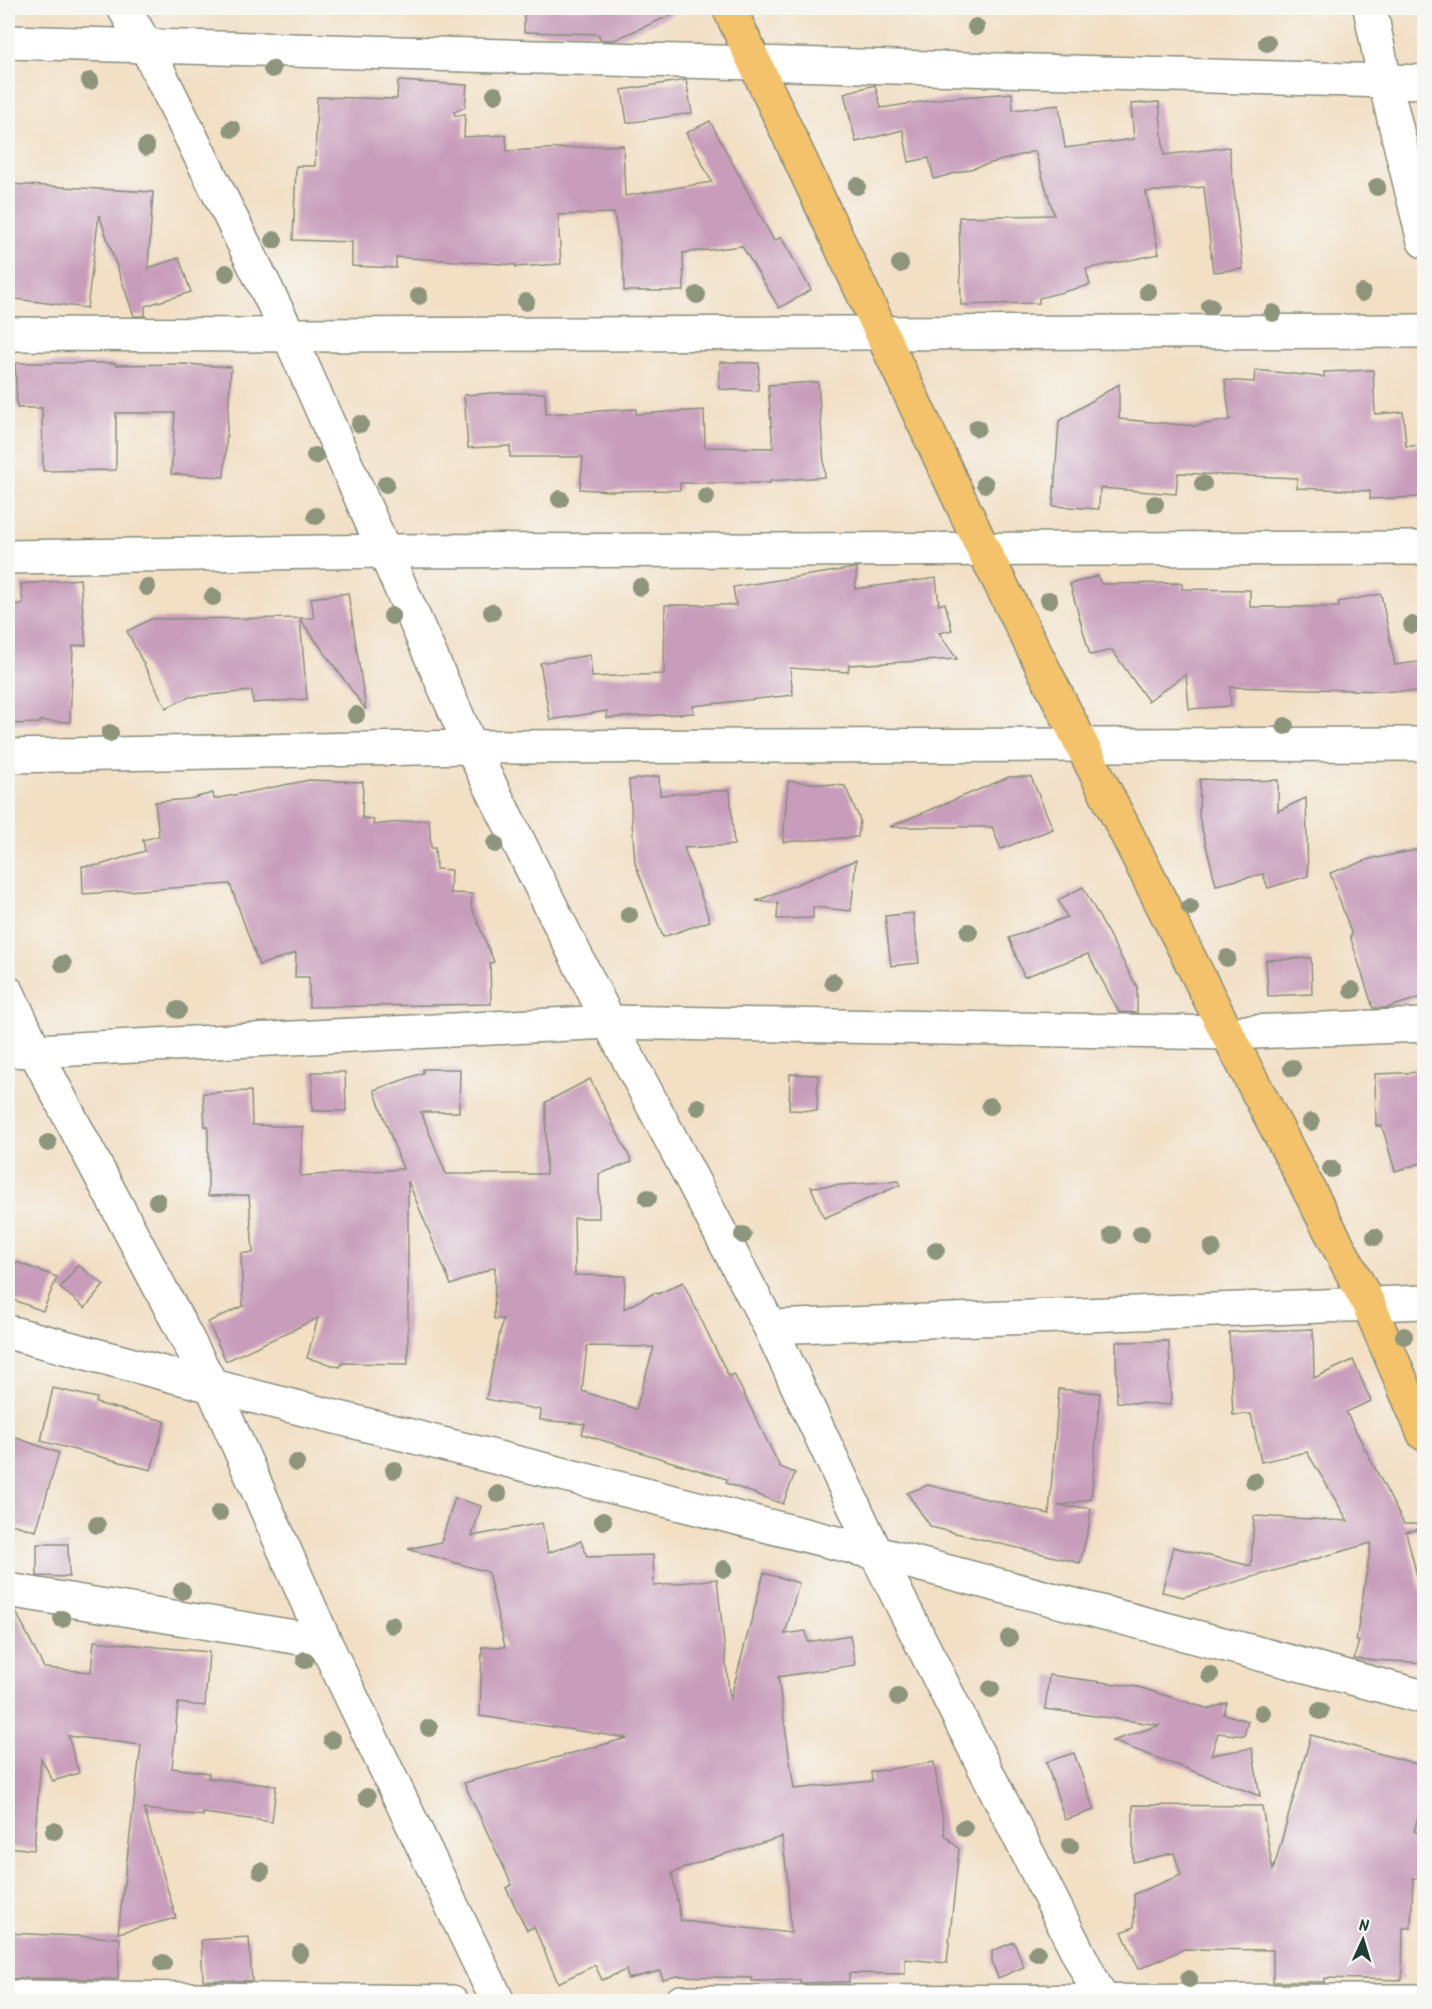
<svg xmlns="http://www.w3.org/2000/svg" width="1432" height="2009" viewBox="0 0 1432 2009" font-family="Kalam,sans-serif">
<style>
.building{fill:#c89dbb;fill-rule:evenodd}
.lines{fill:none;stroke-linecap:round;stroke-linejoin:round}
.minor-casing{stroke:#888e7c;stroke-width:36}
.highway-casing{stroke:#888e7c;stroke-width:36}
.minor{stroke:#fff;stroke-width:33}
.highway{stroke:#f3c26a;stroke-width:33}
.tree{fill:#8d957b}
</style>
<rect width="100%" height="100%" fill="#f6f6f2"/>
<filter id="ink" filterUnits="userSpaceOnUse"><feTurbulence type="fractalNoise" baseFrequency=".0167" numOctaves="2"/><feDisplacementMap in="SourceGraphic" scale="12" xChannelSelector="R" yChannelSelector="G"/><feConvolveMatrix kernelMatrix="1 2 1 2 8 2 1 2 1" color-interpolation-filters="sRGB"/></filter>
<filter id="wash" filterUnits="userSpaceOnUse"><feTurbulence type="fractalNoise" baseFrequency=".008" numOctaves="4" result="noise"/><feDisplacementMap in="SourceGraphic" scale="24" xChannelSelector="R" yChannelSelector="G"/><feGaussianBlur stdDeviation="1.35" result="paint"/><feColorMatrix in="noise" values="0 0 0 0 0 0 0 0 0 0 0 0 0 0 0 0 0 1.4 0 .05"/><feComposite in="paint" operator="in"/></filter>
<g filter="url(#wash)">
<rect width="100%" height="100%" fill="#f2dfc4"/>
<g id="blocks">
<g class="building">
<path d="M524,8H687L614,40H601L598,34L524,32Z"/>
<path d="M686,80L692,113L627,123L622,90Z"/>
<path d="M398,81L467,85L465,107L454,112L455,116L465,114L464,137L506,135L507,151L623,145L625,196L712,182L686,133L710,121L774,241L781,237L811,290L779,308L742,246L683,253L684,291H624V275L614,213L558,215L561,264L516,267V265L396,257V268L352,266V242L293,240L296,166H315L317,97L397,99Z"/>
<path d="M875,85L881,108L947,98L1012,93L1013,110L1059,105L1065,148L1134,139L1131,104L1159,102L1164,155L1229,147L1243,269L1213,272L1204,187L1146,192L1159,254L1086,269L1090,285L1039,298V303L961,305L959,217L1054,215L1035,151L934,179L929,158L909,162L903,130L856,142L844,93Z"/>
<path d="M8,184L153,192L148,268L179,258L191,292L145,306V316H134L99,215L87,308L8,298Z"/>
<path d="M720,362L759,363L758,391L719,389Z"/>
<path d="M15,363H115V365L185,364L231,367L224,477L171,474L175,413H116V470L43,471L42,408H17Z"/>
<path d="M1255,370L1324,377V372L1373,370L1375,414L1403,412L1406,446H1421L1423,497L1370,499V491L1297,488V478L1178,473L1176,494L1100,488L1099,509L1053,506L1059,421L1119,384V419L1194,426L1230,420L1225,380L1254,382Z"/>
<path d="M818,382L825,477L770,481V483H680V490L610,491L580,489L583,457H510V446L468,448L464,395L493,393H545L546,414L636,409V414L704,410L705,447L773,448L768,385Z"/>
<path d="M855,568H857L855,589L936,578L939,605L945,603L952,630L939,633L957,659L849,665L848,672L790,668L793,695L693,706L694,713L607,718V711L550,720L540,663L590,655L592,677L664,674L665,605H736L733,587Z"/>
<path d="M1098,576L1101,584L1182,583V589L1250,590V607H1339L1338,602L1381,594L1395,665L1425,661V692L1230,687L1231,706L1189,709L1186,674L1148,701L1112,650L1090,655L1070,584Z"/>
<path d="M80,579L86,645L73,646L70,722L40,721V723L8,724V605L23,604L21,584Z"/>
<path d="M348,593L366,710L300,619L307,699L253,703L252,691L189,697L166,708L127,631L151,619L314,618L311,598Z"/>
<path d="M659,776L660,795L730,790L734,845L684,848L710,921L663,937L635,863L629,780Z"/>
<path d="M1009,777H1031L1053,829L1001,849L992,827H889Z"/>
<path d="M1200,779L1244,781L1278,780V811L1306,798L1308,876L1268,888L1263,874L1216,885L1199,817Z"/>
<path d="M309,780L363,782L362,818L374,819L373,825L429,819L431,848H435L436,869L451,870L450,893L472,894L471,906L494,962L490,963L491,1004L309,1007V977H295L296,953L259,965L230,884L83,894L82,866L100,865L145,851L143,840L159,836L155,802L189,799L213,793L214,799Z"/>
<path d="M788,781L845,786L860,820L858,837L783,842Z"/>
<path d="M1425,848V996L1387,1008H1373L1350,936L1352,935L1330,873L1376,857L1377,858Z"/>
<path d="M856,860L851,911L813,907V918L777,919L778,903L756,901Z"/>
<path d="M1083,887L1137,987V1013L1119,1012L1088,954L1024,977L1009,938L1067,917L1058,900Z"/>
<path d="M913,913L919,963L891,966L885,916Z"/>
<path d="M1311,958L1312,994L1268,996L1266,960Z"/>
<path d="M423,1069H460L459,1112H421L446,1174H546V1102L590,1079L632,1162L599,1174V1218H574L575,1275L625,1276L624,1309L656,1292L658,1294L683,1282L729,1377L734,1374L780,1467L795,1473L783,1504L726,1483L727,1479L582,1434L585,1424L540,1420L541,1410L486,1399L503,1319H494L495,1267L451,1285L408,1181V1364L342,1363L340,1367L307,1358L318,1318L226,1361L208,1322L243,1306L241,1253H253L249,1195L208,1196V1126H205L203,1093L251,1091L252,1125L303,1127L300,1176L403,1169L374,1090L423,1073ZM587,1346L654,1347L636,1409L582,1391Z"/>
<path d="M312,1072H345L346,1111H312Z"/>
<path d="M1425,1072V1162L1395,1171L1382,1126H1376L1375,1074Z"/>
<path d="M790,1074L818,1075L817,1111L789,1110Z"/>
<path d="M899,1181L900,1185L824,1218L811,1187Z"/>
<path d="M16,1262L57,1277L43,1311L8,1298V1283Z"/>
<path d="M78,1265L104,1285L85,1308L60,1288Z"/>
<path d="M1313,1329L1314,1378L1353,1360L1371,1401L1346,1412L1404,1524H1418L1419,1529L1406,1532L1425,1608V1663L1354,1659L1359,1641H1356L1371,1543L1183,1597L1162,1592L1173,1547L1251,1566L1254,1516L1348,1521L1307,1452L1261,1462L1251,1414L1233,1415L1229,1332Z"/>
<path d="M1169,1341L1171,1405L1117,1402L1116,1342Z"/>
<path d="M53,1388L97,1398L96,1403L165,1421L151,1470L41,1441Z"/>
<path d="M1059,1389L1100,1393L1091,1499L1058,1506L1091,1508L1089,1525L1080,1563L931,1527L907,1493L928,1485L1049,1514Z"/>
<path d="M8,1435L59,1453L36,1531L8,1523Z"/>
<path d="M455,1498L481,1506L472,1536L542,1523L548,1553L581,1541L587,1557L653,1555L654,1586L717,1579L730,1700L764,1573L799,1583L785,1634L806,1631L808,1642L850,1635L855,1665L778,1677L794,1789L872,1781L871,1772L934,1762L945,1835L959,1849L947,1963L905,1959V1974L849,1973V1982L800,1983V1980L752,1981V1978L676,1976L663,1980L660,1971L628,1979L626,1970L602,1980L595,1965L558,1983L534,1927L527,1930L506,1888L512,1885L464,1783L627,1738L480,1716L482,1647H505L488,1572L408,1549L441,1542ZM782,1837L787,1874L791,1933L681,1921L672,1873L705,1860Z"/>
<path d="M37,1544H68L69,1577L37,1576Z"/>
<path d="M8,1609L15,1610L44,1668L91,1672L94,1641L209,1652L205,1706L178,1703L172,1768L209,1773L208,1778L276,1786L272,1822L203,1813V1816L144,1809L176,1918L118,1933L141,1745L68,1736L79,1773L53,1781L41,1758L34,1850L8,1847Z"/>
<path d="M1049,1675L1138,1687L1209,1709L1227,1703L1224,1714L1248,1721L1244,1736L1218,1733L1211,1755L1252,1748L1260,1796L1112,1741L1160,1725L1045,1709Z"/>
<path d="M1311,1735L1425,1766V1792L1414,1831L1425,1834V1881L1413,1878L1411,1928H1403L1402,1980L1325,1978V1982H1273V1950L1184,1949L1139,1969L1122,1932L1134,1927V1894L1181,1875L1174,1853L1133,1862V1805L1262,1806L1273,1871Z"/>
<path d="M1074,1753L1094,1810L1065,1820L1046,1762Z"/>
<path d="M8,1933L120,1938L118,1979L8,1978Z"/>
<path d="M249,1937L252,1981L203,1980L201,1940Z"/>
<path d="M1014,1942L1024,1967L998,1978L992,1962V1951Z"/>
</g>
</g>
</g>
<g filter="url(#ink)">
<use href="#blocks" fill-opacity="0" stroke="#888e7c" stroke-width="1.5"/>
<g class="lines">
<g class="minor-casing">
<g id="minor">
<path d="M124,8L146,46L289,335L471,747L609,1022L770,1327L876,1553L1103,2002"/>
<path d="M1370,8L1385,82L1424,241"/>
<path d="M8,42L1424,82"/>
<path d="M8,334L289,335L1424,331"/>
<path d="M8,557L385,551L1424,548"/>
<path d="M8,756L471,747L1424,744"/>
<path d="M8,993L35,1051L212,1386L325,1642L498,2002"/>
<path d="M8,1050L35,1051L609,1022L1227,1033L1424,1025"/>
<path d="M770,1327L1424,1302"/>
<path d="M8,1332L212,1386L876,1553L1424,1697"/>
<path d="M8,1590L325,1642"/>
<path d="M8,1997L452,2002"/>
<path d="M681,2002L1424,2001"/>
</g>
</g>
<g class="highway-casing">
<path id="highway" d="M729,8L983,549L1227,1033L1369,1305L1424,1434"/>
</g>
<use href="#minor" class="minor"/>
<use href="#highway" class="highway"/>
</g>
<g class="tree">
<circle cx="976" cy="27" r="9"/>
<circle cx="1267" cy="43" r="9"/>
<circle cx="272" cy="69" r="9"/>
<circle cx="90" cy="81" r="9"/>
<circle cx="495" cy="95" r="9"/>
<circle cx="232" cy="129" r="9"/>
<circle cx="146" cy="147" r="9"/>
<circle cx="857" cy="186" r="9"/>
<circle cx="1377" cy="187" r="9"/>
<circle cx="274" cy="240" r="9"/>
<circle cx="900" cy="264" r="9"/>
<circle cx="226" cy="273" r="9"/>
<circle cx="1148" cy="292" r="9"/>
<circle cx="1362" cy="293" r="9"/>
<circle cx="697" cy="295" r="9"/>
<circle cx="419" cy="296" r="9"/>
<circle cx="526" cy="302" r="9"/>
<circle cx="1210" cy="306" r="9"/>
<circle cx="1273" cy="313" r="9"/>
<circle cx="360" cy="424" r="9"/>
<circle cx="977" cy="428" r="9"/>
<circle cx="315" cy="456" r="9"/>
<circle cx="386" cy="484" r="9"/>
<circle cx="985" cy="484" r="9"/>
<circle cx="1203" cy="484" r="9"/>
<circle cx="706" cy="497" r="9"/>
<circle cx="560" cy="499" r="9"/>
<circle cx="1155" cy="504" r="9"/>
<circle cx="316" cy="516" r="9"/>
<circle cx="147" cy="587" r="9"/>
<circle cx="640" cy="587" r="9"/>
<circle cx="213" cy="597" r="9"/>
<circle cx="1049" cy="600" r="9"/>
<circle cx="492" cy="612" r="9"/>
<circle cx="392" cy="616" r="9"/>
<circle cx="1412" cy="625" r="9"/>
<circle cx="356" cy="715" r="9"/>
<circle cx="1285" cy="726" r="9"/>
<circle cx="110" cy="733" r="9"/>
<circle cx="495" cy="844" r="9"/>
<circle cx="1190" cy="907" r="9"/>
<circle cx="629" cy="915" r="9"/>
<circle cx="969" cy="932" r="9"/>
<circle cx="1227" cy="958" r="9"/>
<circle cx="63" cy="964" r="9"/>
<circle cx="833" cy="982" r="9"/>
<circle cx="1352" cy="990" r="9"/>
<circle cx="178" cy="1010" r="9"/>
<circle cx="1292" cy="1068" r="9"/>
<circle cx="990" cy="1106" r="9"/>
<circle cx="698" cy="1107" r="9"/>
<circle cx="1311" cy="1122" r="9"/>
<circle cx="48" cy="1143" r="9"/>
<circle cx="1331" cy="1169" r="9"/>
<circle cx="648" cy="1198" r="9"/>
<circle cx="157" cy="1201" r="9"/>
<circle cx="1141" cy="1234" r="9"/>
<circle cx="743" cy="1235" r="9"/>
<circle cx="1112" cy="1235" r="9"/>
<circle cx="1375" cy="1237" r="9"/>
<circle cx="1212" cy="1248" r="9"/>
<circle cx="936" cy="1250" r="9"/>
<circle cx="1404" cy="1336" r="9"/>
<circle cx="296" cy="1463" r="9"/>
<circle cx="394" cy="1470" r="9"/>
<circle cx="1254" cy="1481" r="9"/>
<circle cx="498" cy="1494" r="9"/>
<circle cx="219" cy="1513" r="9"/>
<circle cx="603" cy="1521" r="9"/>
<circle cx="97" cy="1525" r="9"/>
<circle cx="724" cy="1569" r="9"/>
<circle cx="182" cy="1591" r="9"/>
<circle cx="62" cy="1619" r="9"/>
<circle cx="392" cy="1625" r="9"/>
<circle cx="1009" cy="1638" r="9"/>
<circle cx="305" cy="1660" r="9"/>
<circle cx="1210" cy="1675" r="9"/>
<circle cx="991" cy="1689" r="9"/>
<circle cx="898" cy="1697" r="9"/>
<circle cx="1320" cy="1711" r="9"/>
<circle cx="1262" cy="1713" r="9"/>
<circle cx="429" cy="1728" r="9"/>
<circle cx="332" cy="1740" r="9"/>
<circle cx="367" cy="1797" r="9"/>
<circle cx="964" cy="1828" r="9"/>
<circle cx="54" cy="1831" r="9"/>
<circle cx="1070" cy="1846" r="9"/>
<circle cx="261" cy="1871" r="9"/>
<circle cx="300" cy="1953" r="9"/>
<circle cx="1037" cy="1953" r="9"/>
<circle cx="163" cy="1963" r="9"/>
<circle cx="1189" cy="1979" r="9"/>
</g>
</g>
<rect width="1432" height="2009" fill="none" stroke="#f6f6f2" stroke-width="30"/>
<g transform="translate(1363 1940) rotate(4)" stroke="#f6f6f2" stroke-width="4.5" paint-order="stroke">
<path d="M0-4.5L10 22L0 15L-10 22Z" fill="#1f3d34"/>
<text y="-9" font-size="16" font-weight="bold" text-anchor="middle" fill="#1f3d34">N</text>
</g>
</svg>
